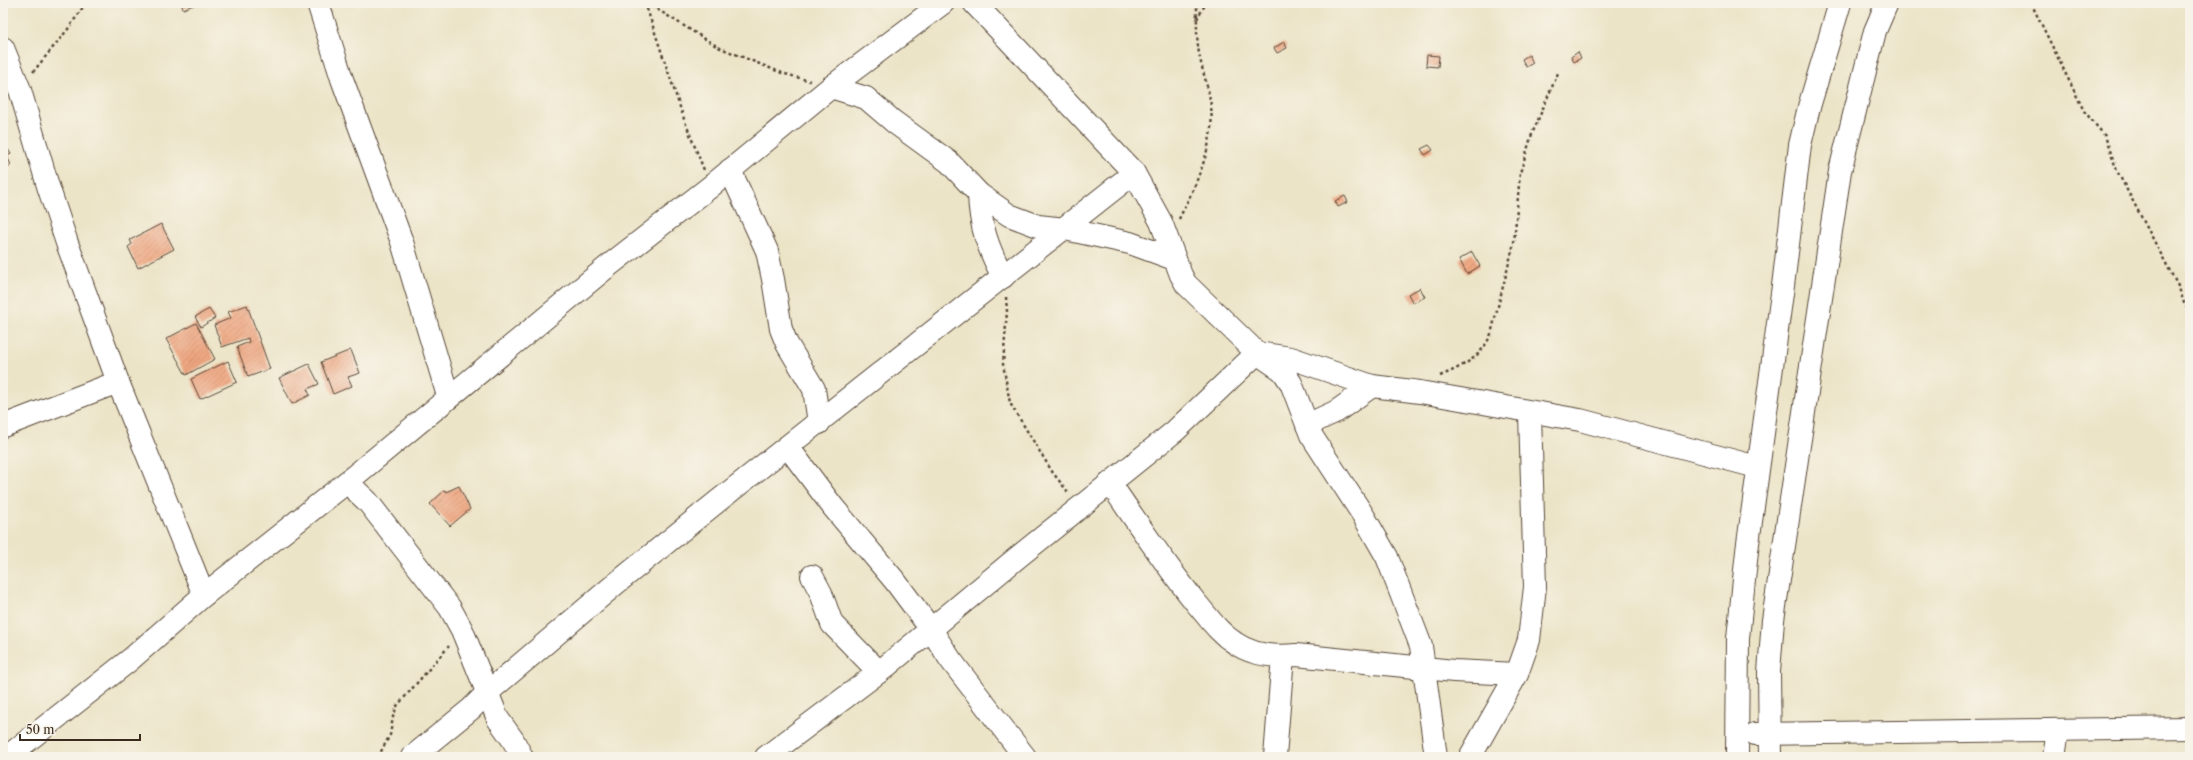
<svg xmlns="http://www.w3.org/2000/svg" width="2193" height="760" viewBox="0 0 2193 760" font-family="'Libre Caslon Text',serif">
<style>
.building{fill:url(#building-hatch)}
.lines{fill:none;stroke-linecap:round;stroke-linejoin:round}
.minor-casing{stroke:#564637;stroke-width:24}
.path{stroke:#564637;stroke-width:2.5;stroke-dasharray:3 3;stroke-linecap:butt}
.minor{stroke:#fff;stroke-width:22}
</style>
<defs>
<pattern id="building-hatch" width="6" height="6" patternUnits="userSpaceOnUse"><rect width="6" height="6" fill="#efa680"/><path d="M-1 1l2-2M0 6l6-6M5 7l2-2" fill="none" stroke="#c38768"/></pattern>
</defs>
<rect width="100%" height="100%" fill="#f7f3e8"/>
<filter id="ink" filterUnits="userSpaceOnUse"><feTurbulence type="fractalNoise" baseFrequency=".025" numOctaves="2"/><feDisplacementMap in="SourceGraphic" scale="8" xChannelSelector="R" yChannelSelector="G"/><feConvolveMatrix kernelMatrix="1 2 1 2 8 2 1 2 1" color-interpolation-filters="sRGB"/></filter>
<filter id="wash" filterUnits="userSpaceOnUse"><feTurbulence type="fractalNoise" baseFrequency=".012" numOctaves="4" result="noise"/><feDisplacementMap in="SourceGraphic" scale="16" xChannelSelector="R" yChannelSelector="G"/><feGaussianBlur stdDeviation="0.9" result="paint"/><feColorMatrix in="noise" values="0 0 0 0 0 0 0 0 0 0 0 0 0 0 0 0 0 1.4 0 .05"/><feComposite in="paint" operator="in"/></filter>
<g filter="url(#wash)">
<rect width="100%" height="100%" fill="#ece4c7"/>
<g id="blocks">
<g class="building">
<path d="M181,3H199L183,9Z"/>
<path d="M1284,42L1287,48L1277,53L1274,48Z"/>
<path d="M1578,52L1581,58L1574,62L1571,57Z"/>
<path d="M1427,55L1439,56L1438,67L1426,66Z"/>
<path d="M1529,55L1533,63L1526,67L1522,59Z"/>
<path d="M1429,145L1433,150L1425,155L1421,149Z"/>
<path d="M7,148L11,154L7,156L11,165L4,169L7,174L3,176V150Z"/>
<path d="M1345,196L1348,202L1338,207L1335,201Z"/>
<path d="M161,224L174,249L138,268L128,247L132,244L130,240Z"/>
<path d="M1472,252L1480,266L1467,274L1459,259Z"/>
<path d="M1420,288L1425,297L1413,303L1408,294Z"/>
<path d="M247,305L270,369L248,377L237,347L249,342L248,338L222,347L214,325L231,318L228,312Z"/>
<path d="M209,309L215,318L201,327L195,317Z"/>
<path d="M196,323L215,359L186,375L166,339Z"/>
<path d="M351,350L360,373L348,377L352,386L333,394L321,362Z"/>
<path d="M228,361L237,382L200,399L191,379Z"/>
<path d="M309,364L319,384L307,389L310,395L292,404L279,378Z"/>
<path d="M459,486L470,509L450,526L430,504L445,490L446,492Z"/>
</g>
</g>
</g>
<g filter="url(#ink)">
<use href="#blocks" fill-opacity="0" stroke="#564637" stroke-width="1"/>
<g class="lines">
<g class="minor-casing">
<g id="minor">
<path d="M318,3L342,79L402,242L448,396"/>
<path d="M974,3L1134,173L1161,222L1181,275L1186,284L1257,353L1283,371L1291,383L1311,435L1363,515L1387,557L1421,646L1436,757"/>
<path d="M3,48L20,90L48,186L67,243L118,382L204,595"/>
<path d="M831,87L866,98L894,122L949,162L979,194L1009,215L1038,226L1065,229L1130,243L1174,259"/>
<path d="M730,170L767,251L773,279L781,329L787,344L814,389L819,423"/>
<path d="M979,194C980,227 988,248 1003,277"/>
<path d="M1307,425L1337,411L1372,386"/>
<path d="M3,426L118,382"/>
<path d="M788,447L833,507L895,581L930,628L950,659L1025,757"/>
<path d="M347,482L368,502L450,608L462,630L498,719L513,740L522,757"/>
<path d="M1110,483C1138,524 1166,566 1197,604C1209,618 1219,633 1235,643C1252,655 1276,657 1296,655L1454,671L1517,674"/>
<path d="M812,576L821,593L832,624L879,672"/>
<path d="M1755,734L2190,728"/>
<path d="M7,757L131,659L204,595L347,482L607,267L710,187L831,87L943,3"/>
<path d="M412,757L471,709L488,692L613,586L718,501L1134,173"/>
<path d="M766,757L883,669L1018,557L1175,431L1257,353L1291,358L1372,386L1420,392L1580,420L1757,467"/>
<path d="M1275,757L1283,656"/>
<path d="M1470,757L1517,674L1529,640L1535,587L1530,413"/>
<path d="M1737,757L1738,638L1747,551L1783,286L1800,145L1809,107L1840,3"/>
<path d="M1770,757L1769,672L1773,620L1840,171L1875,31L1887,3"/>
<path d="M2054,757L2058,731"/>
</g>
</g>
<g class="path">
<path d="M645,3L684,119L704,170"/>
<path d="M647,3L718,47L782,73L810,81"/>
<path d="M2031,3L2084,111L2105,136L2117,171L2179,288L2184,303L2190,313"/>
<path d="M1197,19L1206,3"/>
<path d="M33,72L68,29L86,3"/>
<path d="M1179,219C1196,184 1215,146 1211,106C1209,89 1203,74 1200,58C1196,41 1197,21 1197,3"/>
<path d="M1006,297L1007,311L1003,364L1010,403L1053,473L1068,492"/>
<path d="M1440,376C1463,366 1481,358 1491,334L1514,243L1520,173L1532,134L1558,73"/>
<path d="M378,757L390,735L393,717L397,706L449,646"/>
</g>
<use href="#minor" class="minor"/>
</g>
</g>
<rect width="2193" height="760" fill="none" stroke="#f7f3e8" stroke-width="16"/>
<path d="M20 734v6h120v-6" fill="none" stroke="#3b2a1e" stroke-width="2"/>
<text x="26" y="734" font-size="12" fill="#3b2a1e" stroke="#f7f3e8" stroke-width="3" paint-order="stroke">50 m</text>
</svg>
